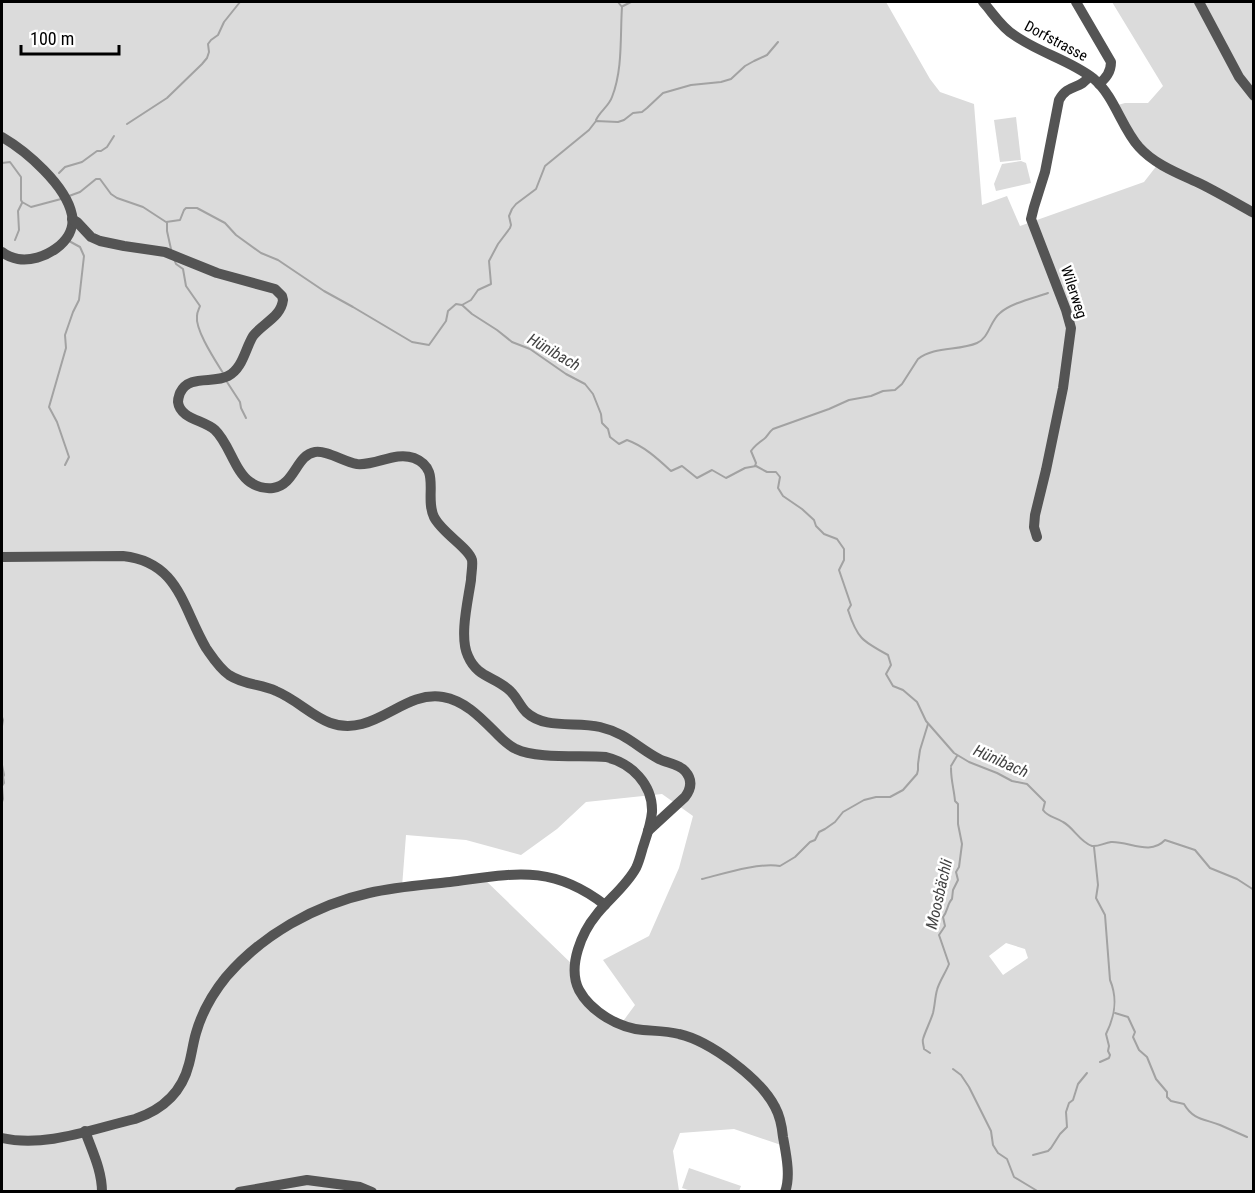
<svg xmlns="http://www.w3.org/2000/svg" width="1255" height="1193" viewBox="0 0 1255 1193" font-family="'Roboto Condensed',sans-serif">
<style>
.green{fill:#dbdbdb;fill-rule:evenodd}
.lines{fill:none;stroke-linecap:round;stroke-linejoin:round}
.stream{stroke:#a2a2a2;stroke-width:2}
.minor{stroke:#545454;stroke-width:10}
.labels{text-anchor:middle;dominant-baseline:central;stroke-width:5;stroke-linejoin:round;paint-order:stroke}
.street-label{font-size:15px;fill:#000;stroke:#fff}
.water-label{font-size:16px;font-style:italic;fill:#434343;stroke:#fff}
</style>
<rect width="100%" height="100%" fill="#fff"/>
<g class="green">
<path d="M2,2H886L930,79L940,92L974,104L982,205L1007,196L1020,226L1144,182L1158,164L1114,106L1125,103H1148L1163,86L1112,2H1253V1191H785L784,1146L734,1129L680,1133L673,1151L679,1191H2ZM662,794L693,816L679,868L649,936L603,960L635,1005L621,1024L580,990L575,967L483,878L402,887L406,835L466,840L521,855L557,829L586,802ZM1006,943L1025,949L1028,958L1003,975L989,956Z"/>
<path d="M1016,117L1021,160L1000,162L994,120Z"/>
<path d="M1021,161L1026,163L1031,183L996,191L994,184L1002,164Z"/>
<path d="M689,1168L741,1186L739,1191H691L682,1188Z"/>
</g>
<g class="lines">
<g class="stream">
<path d="M623,6L631,2"/>
<path d="M596,120C600,111 609,106 612,97C623,69 620,36 622,7L618,2"/>
<path d="M127,124L167,98L202,64L207,58L209,52L208,44L211,40L218,35L224,22L240,2"/>
<path d="M2,163L10,162L21,177V200L22,202L31,207L61,199"/>
<path d="M59,173L65,167L82,162L97,151H101L107,147L114,136"/>
<path d="M69,196L80,192L96,179H100L111,194L117,198L143,207L166,222L180,220L184,210L186,208H197L225,223L236,235L261,253L278,260L324,291L353,307L412,342L429,345L446,321L448,311L456,304L462,305L472,314L497,330L512,342L530,349L566,374L585,384L593,394L601,414L602,423L608,429L610,437L619,444L627,440C644,446 658,459 671,471L682,466L697,478L712,470L726,478L745,468L756,466L767,472H776L780,477L778,488L783,496L802,509L814,520L816,526L824,534L837,539L844,549V560L839,570L851,605L848,610C857,638 862,641 888,655L891,665L886,674L893,686L903,690L917,702L926,721L954,753L969,762L997,773L1012,781L1027,784L1045,802L1043,810C1048,817 1055,817 1063,822C1073,827 1080,842 1092,846C1098,847 1104,843 1111,842C1129,841 1150,856 1165,840L1195,850L1210,868L1237,879L1254,890"/>
<path d="M167,223V231L171,249"/>
<path d="M15,240L19,230L18,211L22,203"/>
<path d="M174,259L176,264L183,269L186,286L200,306C199,309 197,312 197,316C195,330 215,360 223,373"/>
<path d="M462,305L471,300L478,290L491,284L489,261L498,244L510,228L511,225L509,216L512,209L516,204L536,189L545,166L589,130L596,121L618,122L624,120L633,113L642,112L647,108L663,93L691,85L721,82L731,79L745,66L754,61L767,55L778,42"/>
<path d="M227,382L240,402L241,408L246,418"/>
<path d="M65,465L69,457L57,422L49,407L66,348L65,335L73,312L79,300L84,256L80,247L69,241"/>
<path d="M755,466L756,463L751,451C755,445 758,443 764,439C767,437 769,432 773,429L829,409L849,400L871,396L883,391L895,390L902,384L918,359C934,346 959,351 977,343C989,338 990,321 1000,313C1011,303 1034,298 1048,293"/>
<path d="M2,717L3,720L2,726"/>
<path d="M2,765L4,775L3,777L4,783L2,786L3,799L2,802"/>
<path d="M951,766L957,756"/>
<path d="M1094,847L1098,885L1096,898L1105,915L1110,980C1118,999 1115,1016 1106,1034L1109,1046L1108,1051L1110,1055L1109,1058L1100,1062"/>
<path d="M702,879C722,874 760,862 780,866L795,857L810,842L815,840L819,832L825,829L835,822L843,812L864,800L876,797H890L903,790L917,774L918,770V764L920,750L928,724"/>
<path d="M1115,1013L1128,1017L1135,1032L1133,1037L1139,1050L1147,1057L1156,1079L1167,1092V1097L1171,1101L1184,1104C1193,1120 1205,1119 1220,1125C1229,1129 1238,1133 1247,1137"/>
<path d="M930,1053L924,1049C924,1046 922,1042 923,1039C925,1032 931,1020 933,1013C935,1005 935,997 937,990C939,982 946,972 949,964L939,935L945,926L943,917C948,911 947,904 952,899L953,890L958,880L956,872L959,867L962,844L958,824V804L955,801C954,789 951,781 951,768"/>
<path d="M953,1069L961,1075L969,1087L991,1131L993,1145L998,1153L1007,1159L1014,1177L1039,1192"/>
<path d="M1033,1155L1048,1151L1051,1148L1060,1134L1067,1127L1066,1112L1069,1103L1073,1100L1078,1084L1087,1073"/>
</g>
<g class="minor">
<path d="M983,2C993,13 1001,27 1014,35C1039,53 1070,60 1094,79C1115,97 1121,127 1139,147C1155,165 1180,174 1201,184C1219,193 1236,203 1254,213"/>
<path d="M1076,2L1111,62C1111,72 1106,78 1099,84"/>
<path d="M1199,2L1239,77L1254,96"/>
<path d="M2,137C26,151 66,185 72,215C77,242 42,263 18,259C12,258 7,256 2,252"/>
<path d="M72,219L77,222L91,237L100,241L124,246L165,252L217,273L275,289L282,296L283,300C281,317 263,323 253,336C245,349 243,368 228,376C213,384 189,374 180,393C179,396 178,398 178,402C180,419 204,420 215,430C229,443 235,472 250,482C256,486 265,489 273,488C295,485 296,455 315,452C327,450 344,462 357,464C376,466 395,451 414,458C442,469 424,496 434,517C442,533 469,548 472,560C473,566 471,574 471,580C468,601 459,637 468,656C477,677 493,676 508,689C516,695 519,705 526,712C545,730 576,721 600,727C626,733 638,748 659,759C667,763 679,764 685,771C693,780 691,789 685,797L648,831"/>
<path d="M1037,537L1034,527L1035,515L1046,470L1063,388L1071,328L1066,310L1031,219L1034,207L1045,172L1059,100C1068,83 1081,90 1089,76"/>
<path d="M2,557L123,556C179,562 182,607 206,648C213,658 219,668 229,675C244,685 261,684 276,691C307,704 325,734 362,724C390,717 412,692 443,697C466,701 482,719 498,735C503,740 509,746 516,749C536,759 582,755 606,757C631,763 653,784 652,812C651,824 647,835 643,847C641,854 639,862 636,868C627,885 609,899 597,914C582,932 567,966 579,990C591,1012 619,1028 643,1030C655,1031 667,1031 679,1034C710,1041 761,1079 775,1107C780,1116 782,1127 783,1137C786,1154 791,1176 785,1192"/>
<path d="M85,1131C92,1151 102,1170 102,1192"/>
<path d="M2,1138C45,1148 92,1129 135,1119C162,1110 182,1092 189,1064C192,1053 193,1043 196,1033C202,1012 213,993 226,977C262,935 315,905 369,893C395,887 423,885 450,882C512,874 551,863 605,905"/>
<path d="M239,1192L307,1180L360,1187L372,1192"/>
</g>
</g>
<g class="labels">
<g class="street-label">
<text transform="translate(1056 41) rotate(28)">Dorfstrasse</text>
<text transform="translate(1074 292) rotate(72)">Wilerweg</text>
</g>
<g class="water-label">
<text transform="translate(554 352) rotate(30)">Hünibach</text>
<text transform="translate(1001 761) rotate(24)">Hünibach</text>
<text transform="translate(939 894) rotate(-77)">Moosbächli</text>
</g>
</g>
<rect width="1255" height="1193" fill="none" stroke="#000000" stroke-width="6"/>
<path d="M21 45v9h98v-9" fill="none" stroke="#000000" stroke-width="3"/>
<text x="30" y="45" font-size="18" fill="#000000" stroke="#ffffff" stroke-width="4.5" paint-order="stroke">100 m</text>
</svg>
